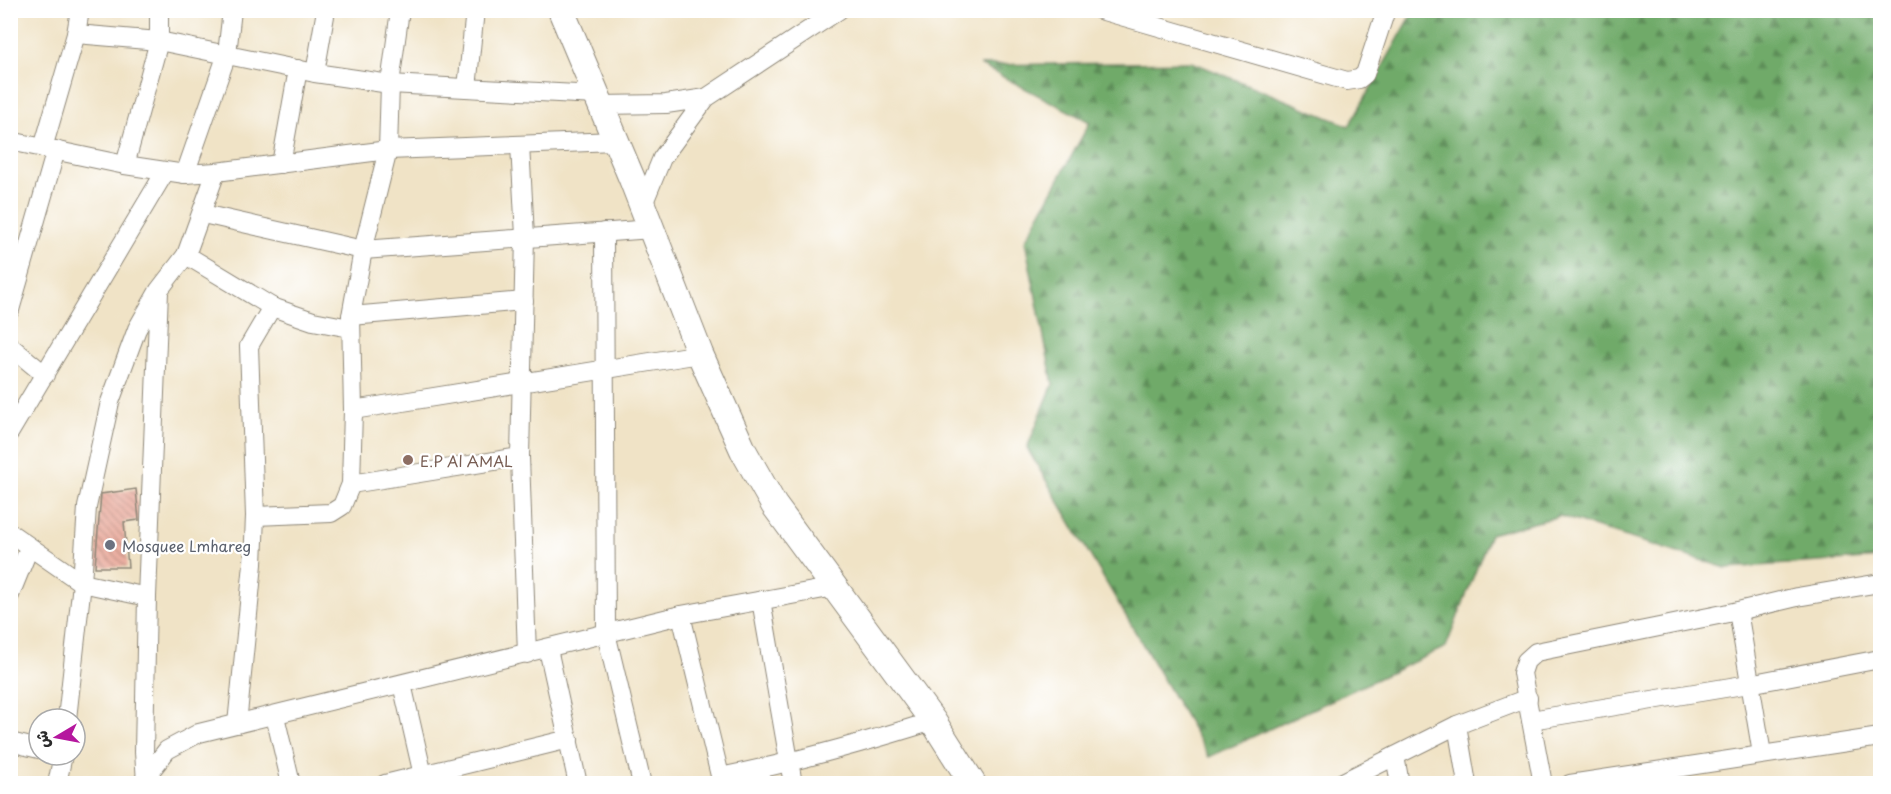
<svg xmlns="http://www.w3.org/2000/svg" width="1891" height="794" font-family="'Playpen Sans','Playpen Sans Arabic',sans-serif">
	<style>
		.forest { fill: url(#forest-firs); stroke: #4e6a4a; stroke-width: 1.5 }
		.building { fill: url(#building-back-hatch) }
		.lines { fill: none; stroke-linecap: round; stroke-linejoin: round }
		.street-casing { stroke: #8e8778; stroke-width: 20 }
		.secondary-casing { stroke: #8e8778; stroke-width: 28 }
		.street { stroke: #fff; stroke-width: 18 }
		.secondary { stroke: #fff; stroke-width: 26 }
		.education-dot { fill: #8d6e63; stroke: #fff; stroke-width: 2 }
		.worship-dot { fill: #6b7280; stroke: #fff; stroke-width: 2 }
		.labels { text-anchor: middle; dominant-baseline: central; stroke-width: 4.5; stroke-linejoin: round; paint-order: stroke }
		.education-label { font-size: 15px; fill: #785e54; stroke: #fff; text-anchor: start }
		.worship-label { font-size: 15px; fill: #5b616d; stroke: #fff; text-anchor: start }
	</style>
	<defs>
		<pattern id="forest-firs" width="22" height="20" patternUnits="userSpaceOnUse" patternTransform="scale(1.5)"><rect width="22" height="20" fill="#70aa69"/><path d="M5 1l3.5 6h-7zM16 11l3.5 6h-7z" fill="#5c8b57"/></pattern>
		<pattern id="building-back-hatch" width="6" height="6" patternUnits="userSpaceOnUse" patternTransform="scale(1.5)"><rect width="6" height="6" fill="#ebafa1"/><path d="M-1 5l2 2M0 0l6 6M5-1l2 2" fill="none" stroke="#bf8f83"/></pattern>
	</defs>
	<rect width="100%" height="100%" fill="#fff"/>
	<filter id="ink" filterUnits="userSpaceOnUse"><feTurbulence type="fractalNoise" baseFrequency=".0167" numOctaves="2"/><feDisplacementMap in="SourceGraphic" scale="12" xChannelSelector="R" yChannelSelector="G"/><feConvolveMatrix kernelMatrix="1 2 1 2 8 2 1 2 1" color-interpolation-filters="sRGB"/></filter>
	<filter id="wash" filterUnits="userSpaceOnUse"><feTurbulence type="fractalNoise" baseFrequency=".008" numOctaves="4" result="noise"/><feDisplacementMap in="SourceGraphic" scale="24" xChannelSelector="R" yChannelSelector="G"/><feGaussianBlur stdDeviation="1.35" result="paint"/><feColorMatrix in="noise" values="0 0 0 0 0 0 0 0 0 0 0 0 0 0 0 0 0 1.4 0 .05"/><feComposite in="paint" operator="in"/></filter>
	<g filter="url(#wash)">
		<rect width="100%" height="100%" fill="#f0e3c6"/>
		<path class="forest" d="M1414,11H1880V558L1726,568L1560,516L1490,534L1446,647L1209,757L1027,448L1053,384L1025,241L1090,122L980,65L1192,62L1349,126Z"/>
		<g id="blocks">
			<path class="building" d="M136,489L139,520L124,522L128,567H95L101,494Z"/>
		</g>
	</g>
	<g filter="url(#ink)">
		<use href="#blocks" fill-opacity="0" stroke="#8e8778" stroke-width="1.5"/>
		<g class="lines">
			<g class="street-casing">
				<g id="street">
					<path d="M1100,10L1347,81L1359,79L1365,74L1386,10"/>
					<path d="M76,34L159,41L315,73L390,84L596,95"/>
					<path d="M315,73L326,10"/>
					<path d="M467,88L475,10"/>
					<path d="M600,105L666,104L706,98"/>
					<path d="M10,141L125,165L185,174L216,172L388,150L615,141"/>
					<path d="M520,145L525,236L520,457L527,654"/>
					<path d="M43,148L76,34L80,10"/>
					<path d="M281,164L298,69"/>
					<path d="M125,165L159,41V10"/>
					<path d="M185,174L227,54L232,10"/>
					<path d="M642,207L662,158L706,98L839,10"/>
					<path d="M203,214L363,250L652,229"/>
					<path d="M604,232L606,633L642,784"/>
					<path d="M186,255L272,307L313,321L350,328"/>
					<path d="M10,310L56,150"/>
					<path d="M351,316L524,301"/>
					<path d="M10,346L45,375"/>
					<path d="M353,410L700,354"/>
					<path d="M10,432L165,172"/>
					<path d="M351,484L520,457"/>
					<path d="M255,516L331,513L342,506L351,484L353,410L351,316L363,250L388,150L390,84L400,10"/>
					<path d="M10,533L82,583L147,597"/>
					<path d="M10,595L29,548"/>
					<path d="M761,600L793,784"/>
					<path d="M1738,611L1762,754"/>
					<path d="M681,615L722,784"/>
					<path d="M548,649L578,784"/>
					<path d="M402,684L425,784"/>
					<path d="M275,716L291,784"/>
					<path d="M67,719L82,583L87,507L110,402L137,329L159,290L186,255L216,172"/>
					<path d="M1531,720L1749,684L1880,659"/>
					<path d="M237,724L253,564L255,516L249,346L272,307"/>
					<path d="M1457,725L1467,784"/>
					<path d="M10,742L39,749"/>
					<path d="M1395,756L1400,784"/>
					<path d="M720,777C793,763 863,743 933,721"/>
					<path d="M145,778L167,750L199,733L681,615L835,587"/>
					<path d="M146,782L144,752L147,597L159,291"/>
					<path d="M57,784L63,755"/>
					<path d="M385,784L569,739"/>
					<path d="M1339,784L1457,725L1528,698"/>
					<path d="M1543,784L1522,673L1526,661L1536,652L1738,611L1797,597L1880,583"/>
					<path d="M1570,784L1880,737"/>
				</g>
			</g>
			<g class="secondary-casing">
				<path id="secondary" d="M561,10L632,179L700,354L743,450L774,505L933,721L973,784"/>
			</g>
			<use href="#street" class="street"/>
			<use href="#secondary" class="secondary"/>
		</g>
	</g>
	<circle class="education-dot" cx="408" cy="460" r="6"/>
	<circle class="worship-dot" cx="110" cy="545" r="6"/>
	<g class="labels">
		<g class="education-label">
			<text x="420" y="460">E.P Al AMAL</text>
		</g>
		<g class="worship-label">
			<text x="122" y="545">Mosquee Lmhareg</text>
		</g>
	</g>
	<rect width="1891" height="794" fill="none" stroke="#fff" stroke-width="36"/>
	<g transform="translate(57 737) rotate(260)"><circle r="28" fill="#ffffff" stroke="#aaaaaa" stroke-width="1.5"/>
	<path d="M0-4.5L10 22L0 15L-10 22Z" fill="#b5179e"/>
	<text y="-9" font-size="16" font-weight="bold" text-anchor="middle" fill="#2b2b2b">ش</text>
	</g>
</svg>
